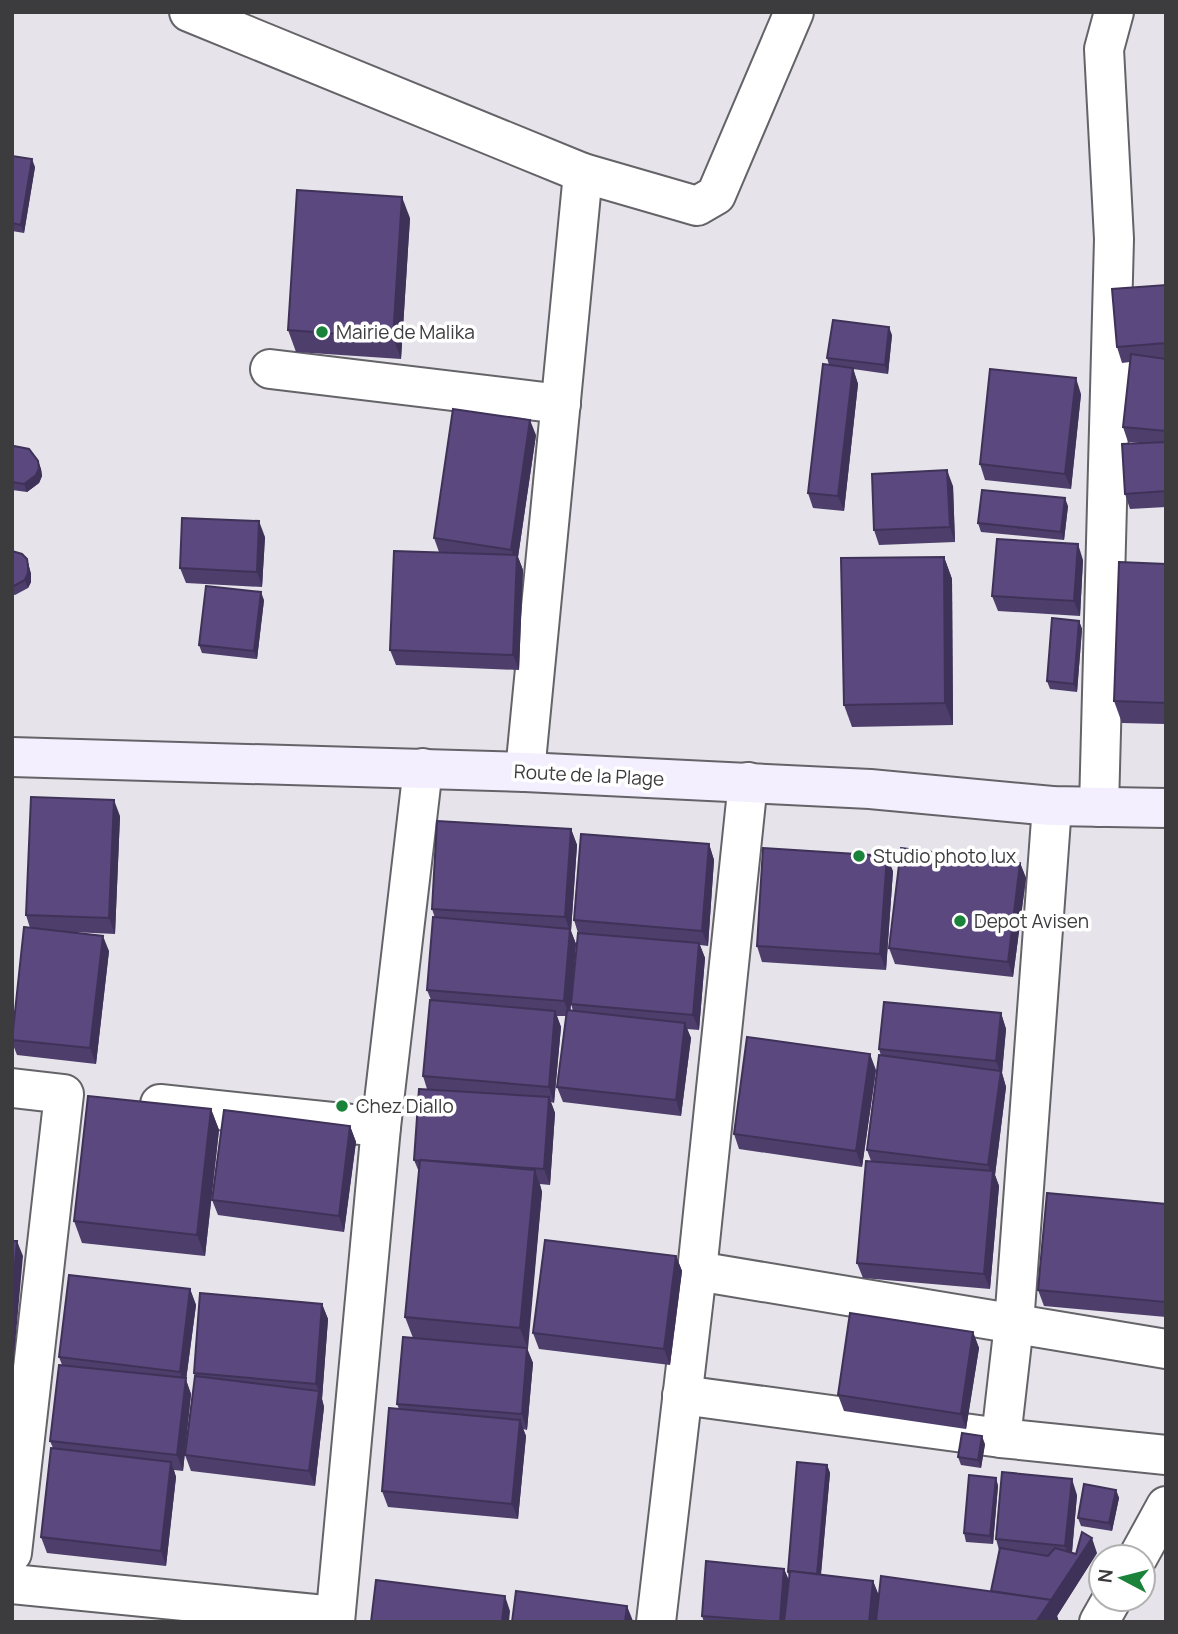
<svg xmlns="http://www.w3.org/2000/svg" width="1178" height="1634" font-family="Manrope,sans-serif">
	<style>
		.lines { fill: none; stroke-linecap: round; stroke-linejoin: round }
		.minor-casing { stroke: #646368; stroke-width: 42 }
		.secondary-casing { stroke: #646368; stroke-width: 42 }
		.minor { stroke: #fff; stroke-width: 38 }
		.secondary { stroke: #f3effe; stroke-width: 38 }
		.wall { fill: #4d3e6c }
		.shaded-wall { fill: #3f3258 }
		.building { fill: #5a487e; stroke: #3f3258; stroke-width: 2 }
		.poi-dot { fill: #1a8339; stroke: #fff; stroke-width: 2.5 }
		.labels { text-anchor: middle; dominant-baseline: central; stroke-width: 7; stroke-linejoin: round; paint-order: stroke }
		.poi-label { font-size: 19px; fill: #3c3b3d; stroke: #fff; text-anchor: start }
		.street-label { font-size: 19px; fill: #3c3b3d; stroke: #fff }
	</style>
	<rect width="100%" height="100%" fill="#e6e4ea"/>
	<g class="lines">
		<g class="minor-casing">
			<g id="minor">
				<path d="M189,12L583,173L697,206L716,195L794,12"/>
				<path d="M270,369L561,404"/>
				<path d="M525,772L583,173"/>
				<path d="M1099,807L1114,239L1104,49L1114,12"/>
				<path d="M12,1088L64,1094L12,1553"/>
				<path d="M160,1104L381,1127"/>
				<path d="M697,1271L1166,1349"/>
				<path d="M682,1395L1001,1438L1166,1455"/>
				<path d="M1001,1438L1014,1324L1052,806"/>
				<path d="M1138,1557L1166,1506"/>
				<path d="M12,1584L335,1616"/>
				<path d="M335,1622L381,1127L423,768"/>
				<path d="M656,1622L697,1271L748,782"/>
				<path d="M1099,1622L1112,1599"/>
			</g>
		</g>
		<g class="secondary-casing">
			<path id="secondary" d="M12,757L525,772L870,789L1052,806L1166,808"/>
		</g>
		<use href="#minor" class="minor"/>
		<use href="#secondary" class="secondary"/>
	</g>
	<g class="wall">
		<path d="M12,156L35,167L24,233L12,231Z"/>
		<path d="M410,218L401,359L296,352L288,330Z"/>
		<path d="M1166,285V507L1130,509L1125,494L1140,443L1128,442L1123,427L1130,362L1122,363L1117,347Z"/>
		<path d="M892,335L888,374L853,369L858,384L844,511L813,508L808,493L829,365L827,358Z"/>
		<path d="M1081,394L1071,489L985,480L980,464Z"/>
		<path d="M536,435L518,557L523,570L519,670L396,665L390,650L439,552L434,538Z"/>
		<path d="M12,448L38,461L41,469L42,476L39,483L27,492L12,490Z"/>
		<path d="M953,486L955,542L879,545L874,530Z"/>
		<path d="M1068,506L1064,540L981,532L978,523Z"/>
		<path d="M265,537L262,587L186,583L180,568Z"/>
		<path d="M12,551L27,559L31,574V582L28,588L15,595L12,594Z"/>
		<path d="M944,557L952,579L953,725L852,727L844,705Z"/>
		<path d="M1083,560L1080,616L998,611L992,596Z"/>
		<path d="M1166,564V724L1122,723L1114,701Z"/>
		<path d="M264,600L257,659L202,653L199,645Z"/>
		<path d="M1079,621L1082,629L1077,692L1050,689L1047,681Z"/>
		<path d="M120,816L115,934L72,932L109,951L96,1064L17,1055L12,1042V1032L30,928L26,915Z"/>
		<path d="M571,829L577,845L571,931L576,944L570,1010L573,1011L571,1004L578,933L574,920L709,844L714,860L708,946L700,945L705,958L699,1030L687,1029L691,1038L681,1116L563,1102L557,1087L566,1016H557L561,1027L554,1103L551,1102L555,1113L550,1185L540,1184L542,1192L527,1349L533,1363L527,1430L523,1429L526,1436L518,1519L388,1507L382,1491L399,1409L397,1404L413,1338L405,1317L419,1172L414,1160L427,1089L423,1076L431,1000L427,990L435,918L432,909Z"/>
		<path d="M1020,863L1026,878L1013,977L895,964L889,948Z"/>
		<path d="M893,871L886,970L762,962L757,946Z"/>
		<path d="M1001,1013L1006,1029L1002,1073L1006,1087L995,1175L999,1186L990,1289L863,1278L857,1263L871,1161L867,1150L881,1056L879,1049Z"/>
		<path d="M876,1070L862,1167L739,1149L734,1134Z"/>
		<path d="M211,1109L219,1130L205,1256L82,1243L74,1221Z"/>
		<path d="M350,1126L356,1142L344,1232L218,1215L212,1200Z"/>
		<path d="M1166,1204V1317L1044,1306L1038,1290Z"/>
		<path d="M676,1256L682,1271L670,1365L539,1349L533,1333Z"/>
		<path d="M190,1289L196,1305L186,1380L191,1394L183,1471L174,1470L176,1477L166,1566L47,1553L41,1537L53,1448L50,1441L62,1365L59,1357Z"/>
		<path d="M322,1304L328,1319L322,1399L324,1407L315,1486L191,1471L185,1455L195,1377L194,1373Z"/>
		<path d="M973,1332L979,1348L966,1429L844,1411L838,1395Z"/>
		<path d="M985,1444L981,1468L961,1465L958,1457Z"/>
		<path d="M827,1465L830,1473L821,1575L873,1581L879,1596L876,1622H704L702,1616L784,1569L789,1580V1577L788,1572Z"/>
		<path d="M996,1478L998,1486L993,1544L966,1542L964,1533Z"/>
		<path d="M1116,1490L1119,1498L1112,1531L1081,1526L1078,1518Z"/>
		<path d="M1077,1495L1072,1553L1076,1554L1097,1553L1057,1616L1059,1622H876L991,1591L999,1550L996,1539Z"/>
	</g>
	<g class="shaded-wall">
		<path d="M32,159L35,167L24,233L21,225Z"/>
		<path d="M402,197L410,218L401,359L393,338Z"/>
		<path d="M889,327L892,335L888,374L885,365Z"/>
		<path d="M853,368L858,384L844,511L838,496Z"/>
		<path d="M1076,378L1081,394L1071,489L1065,474Z"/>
		<path d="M530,420L536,435L518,557L523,570L519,670L513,655L517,565L511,550Z"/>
		<path d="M38,461L41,469L42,476L39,483L27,492L24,484Z"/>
		<path d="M947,470L953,486L955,542L950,527Z"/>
		<path d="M1065,498L1068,506L1064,540L1061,532Z"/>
		<path d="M259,521L265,537L262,587L257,572Z"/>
		<path d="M1078,544L1083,560L1080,616L1074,601Z"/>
		<path d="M944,557L952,579L953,725L945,703Z"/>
		<path d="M27,559L31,574V582L28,588L25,580Z"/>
		<path d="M261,592L264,600L257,659L254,651Z"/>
		<path d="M1079,621L1082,629L1077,692L1074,684Z"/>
		<path d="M114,800L120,816L115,934L109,918Z"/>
		<path d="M571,829L577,845L571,931L576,944L570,1017L564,1001L570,931L565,917Z"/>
		<path d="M709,844L714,860L708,946L702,931Z"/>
		<path d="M887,856L893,871L886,970L880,954Z"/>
		<path d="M1020,863L1026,878L1013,977L1008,962Z"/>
		<path d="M103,936L109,951L96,1064L90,1048Z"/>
		<path d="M699,943L705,958L699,1030L693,1015Z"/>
		<path d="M555,1011L561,1027L554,1103L549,1087Z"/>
		<path d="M1001,1013L1006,1029L1002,1073L1006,1087L995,1175L999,1186L990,1289L984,1274L993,1177L988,1165L1001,1074L996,1061Z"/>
		<path d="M685,1023L691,1038L681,1116L676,1100Z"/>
		<path d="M870,1054L876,1070L862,1167L856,1151Z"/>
		<path d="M549,1097L555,1113L550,1185L544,1169Z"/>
		<path d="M211,1109L219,1130L205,1256L197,1235Z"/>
		<path d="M350,1126L356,1142L344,1232L339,1216Z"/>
		<path d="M535,1170L542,1192L528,1349L520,1328Z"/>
		<path d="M17,1241L23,1256L12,1379V1299Z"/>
		<path d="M676,1256L682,1271L670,1365L664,1349Z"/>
		<path d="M190,1289L196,1305L186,1380L191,1394L183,1471L177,1455L185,1386L180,1372Z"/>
		<path d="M322,1304L328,1319L322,1399L324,1407L315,1486L309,1471L319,1391L316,1384Z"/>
		<path d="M973,1332L979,1348L966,1429L961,1414Z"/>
		<path d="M527,1348L533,1363L527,1430L522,1414Z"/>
		<path d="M520,1420L526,1436L518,1519L512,1504Z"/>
		<path d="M982,1436L985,1444L981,1468L978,1460Z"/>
		<path d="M171,1462L176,1477L166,1566L161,1551Z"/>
		<path d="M827,1465L830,1473L820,1583L817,1575Z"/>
		<path d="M996,1478L998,1486L993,1544L990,1536Z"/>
		<path d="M1072,1479L1077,1495L1071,1562L1065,1546Z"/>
		<path d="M1116,1490L1119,1498L1112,1531L1109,1523Z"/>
		<path d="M1092,1538L1097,1553L1057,1616L1059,1622H1036Z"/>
		<path d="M784,1569L790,1584L787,1622H780Z"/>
		<path d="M873,1581L879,1596L876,1622H869Z"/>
		<path d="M505,1596L510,1611L509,1622H502Z"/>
		<path d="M627,1606L633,1621V1622H625Z"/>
	</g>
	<g class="building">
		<path d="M12,156L32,159L21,225L12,223Z"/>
		<path d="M297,190L402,197L393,338L288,330Z"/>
		<path d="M1166,285V343L1117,347L1112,289Z"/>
		<path d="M833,320L889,327L885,365L827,358Z"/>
		<path d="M1131,354L1166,359V431L1123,427Z"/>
		<path d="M823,364L853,368L838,496L808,493Z"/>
		<path d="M990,369L1076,378L1065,474L980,464Z"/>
		<path d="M453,409L530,420L511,550L434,538Z"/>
		<path d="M1166,442V491L1125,494L1122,444Z"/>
		<path d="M14,446L29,449L38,461L39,468L36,475L24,484L12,482V448Z"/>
		<path d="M947,470L950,527L874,530L872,474Z"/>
		<path d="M982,490L1065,498L1061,532L978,523Z"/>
		<path d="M182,518L259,521L257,572L180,568Z"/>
		<path d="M997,539L1078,544L1074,601L992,596Z"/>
		<path d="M12,551L22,554L27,559L28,566V573L25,580L12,587Z"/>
		<path d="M394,551L517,555L513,655L390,650Z"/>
		<path d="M944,557L945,703L844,705L841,558Z"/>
		<path d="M1119,562L1166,564V703L1114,701Z"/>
		<path d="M206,586L261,592L254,651L199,645Z"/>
		<path d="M1052,618L1079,621L1074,684L1047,681Z"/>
		<path d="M31,797L114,800L109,918L26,915Z"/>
		<path d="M437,821L571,829L565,917L432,909Z"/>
		<path d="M581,834L709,844L702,931L574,920Z"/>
		<path d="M763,848L887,856L880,954L757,946Z"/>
		<path d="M901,848L1020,863L1008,962L889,948Z"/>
		<path d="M433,917L570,929L564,1001L427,990Z"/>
		<path d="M24,927L103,936L90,1048L12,1040Z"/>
		<path d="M578,933L699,943L693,1015L571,1004Z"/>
		<path d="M430,1000L555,1011L549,1087L423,1076Z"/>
		<path d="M884,1002L1001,1013L996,1061L879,1049Z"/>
		<path d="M567,1010L685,1023L676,1100L557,1087Z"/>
		<path d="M747,1037L870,1054L856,1151L734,1134Z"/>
		<path d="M879,1055L1001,1071L988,1165L867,1150Z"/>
		<path d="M419,1089L549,1097L544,1169L420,1160V1161L414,1160Z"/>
		<path d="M88,1096L211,1109L197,1235L74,1221Z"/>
		<path d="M224,1110L350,1126L339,1216L212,1200Z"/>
		<path d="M420,1160L535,1170L520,1328L405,1317Z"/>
		<path d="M866,1161L993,1171L984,1274L857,1263Z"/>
		<path d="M1047,1193L1166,1204L1165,1302L1038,1290Z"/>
		<path d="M545,1240L676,1256L664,1349L533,1333Z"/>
		<path d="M12,1241H17L12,1299Z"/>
		<path d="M69,1275L190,1289L180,1372L59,1357Z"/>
		<path d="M200,1293L322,1304L316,1384L194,1373Z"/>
		<path d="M850,1313L973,1332L961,1414L838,1395Z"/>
		<path d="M403,1337L527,1348L522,1414L397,1404Z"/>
		<path d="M59,1365L186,1378L177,1455L50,1441Z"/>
		<path d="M195,1376L319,1391L309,1471L185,1455Z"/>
		<path d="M389,1408L520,1420L512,1504L382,1491Z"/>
		<path d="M962,1433L982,1436L978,1460L958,1457Z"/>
		<path d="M51,1448L171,1462L161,1551L41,1537Z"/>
		<path d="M797,1462L827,1465L817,1574L790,1571V1573L788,1572Z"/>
		<path d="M1002,1472L1072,1479L1065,1546L996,1539Z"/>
		<path d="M969,1475L996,1478L990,1536L964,1533Z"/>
		<path d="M1084,1484L1116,1490L1109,1523L1078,1518Z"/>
		<path d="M1082,1532L1092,1538L1051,1600L991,1591L1000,1548L1048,1556L1055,1548L1076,1554Z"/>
		<path d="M706,1561L784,1569L780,1622L702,1616Z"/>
		<path d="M790,1571L873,1581L869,1622H784Z"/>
		<path d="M881,1576L1051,1600L1036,1622H876Z"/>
		<path d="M376,1580L505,1596L502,1622H371Z"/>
		<path d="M516,1591L627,1606L625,1622H512Z"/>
	</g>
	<g class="poi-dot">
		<circle cx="322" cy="332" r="7"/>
		<circle cx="859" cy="856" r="7"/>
		<circle cx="960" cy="921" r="7"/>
		<circle cx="342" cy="1106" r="7"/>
	</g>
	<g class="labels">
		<g class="poi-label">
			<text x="336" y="332">Mairie de Malika</text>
			<text x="873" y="856">Studio photo lux</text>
			<text x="974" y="921">Depot Avisen</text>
			<text x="356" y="1106">Chez Diallo</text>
		</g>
		<g class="street-label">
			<text transform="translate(589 775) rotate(3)">Route de la Plage</text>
		</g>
	</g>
	<rect width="1178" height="1634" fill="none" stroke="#3c3b3d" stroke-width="28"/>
	<g transform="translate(1122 1578) rotate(277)"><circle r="33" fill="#ffffff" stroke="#b1b1b1" stroke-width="2"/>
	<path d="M0-5L12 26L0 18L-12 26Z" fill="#1a8339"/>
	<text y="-10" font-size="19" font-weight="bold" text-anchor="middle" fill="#3c3b3d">N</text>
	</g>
</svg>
